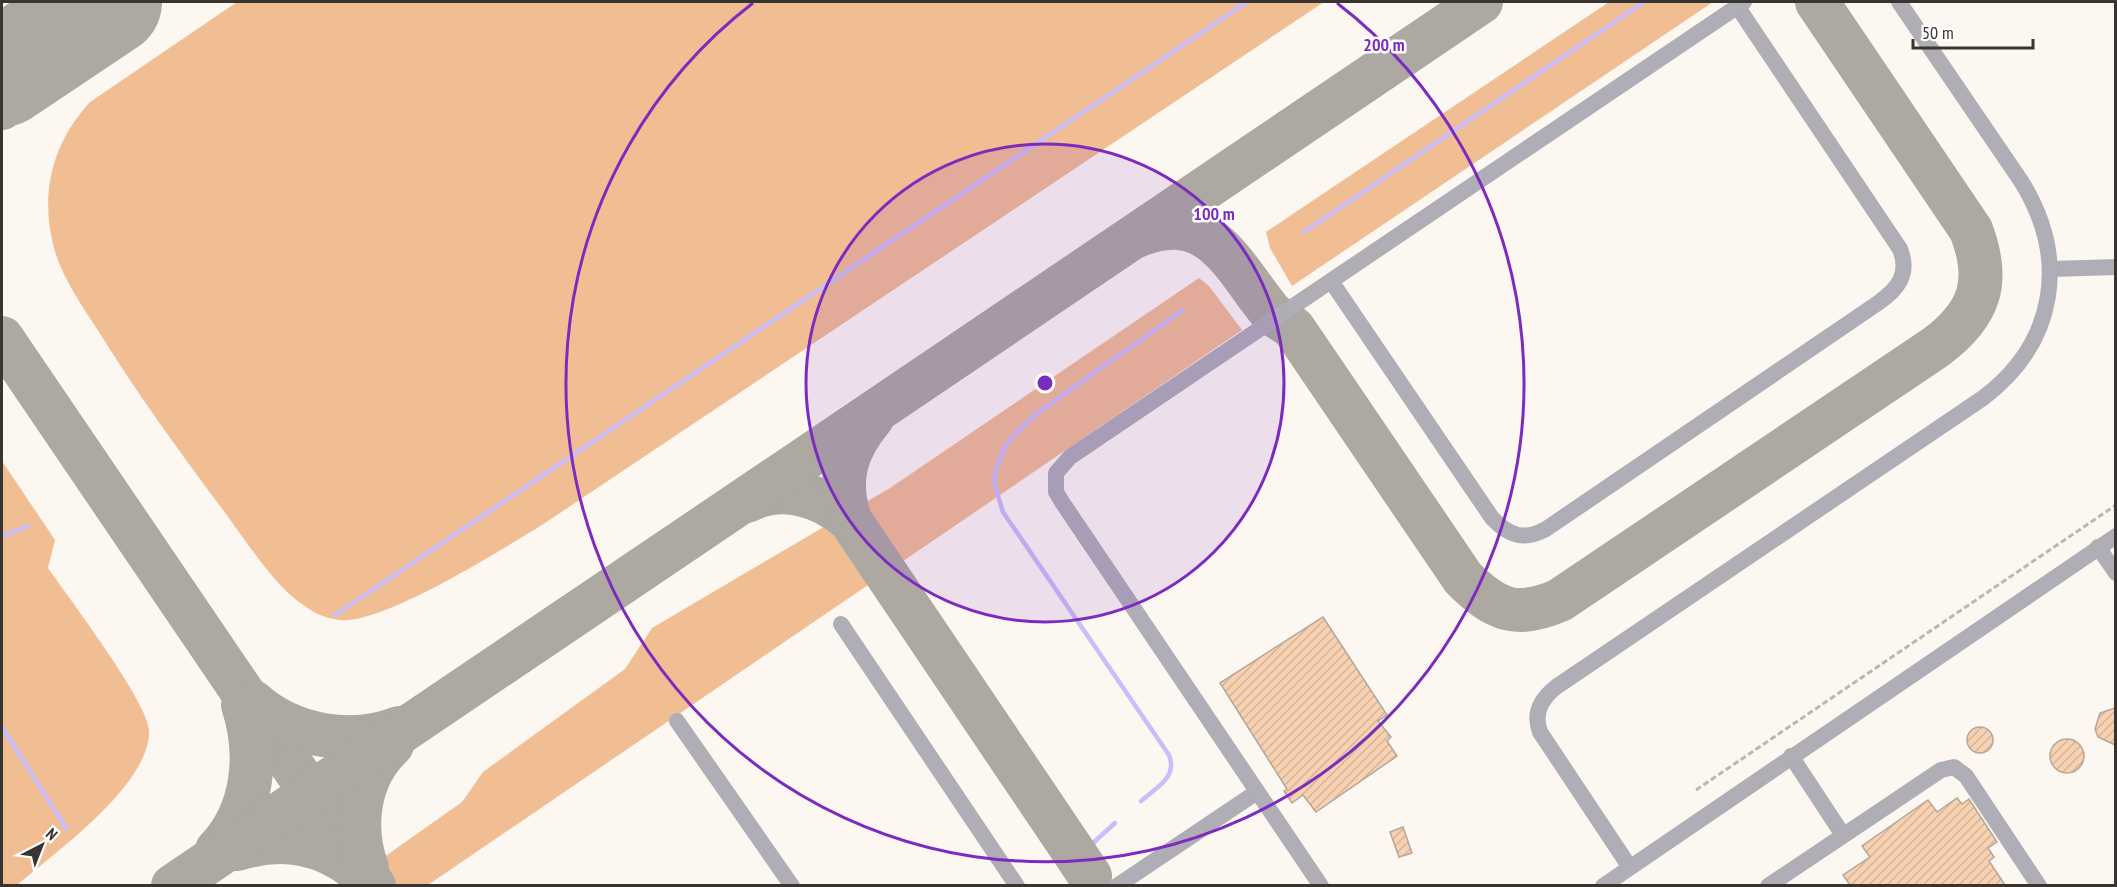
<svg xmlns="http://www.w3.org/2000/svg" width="2117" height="887" font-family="'PT Sans Narrow',sans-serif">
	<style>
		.grass { fill: #f1be94 }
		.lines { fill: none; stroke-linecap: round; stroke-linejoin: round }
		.stream { stroke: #cbbdf8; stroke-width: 4.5 }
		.taxiway { stroke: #aea8a3; stroke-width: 44 }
		.runway { stroke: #aea8a3; stroke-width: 108 }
		.building { fill: url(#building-hatch); stroke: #b4a69b; stroke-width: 1.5 }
		.path { stroke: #bdb7b2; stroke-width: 3; stroke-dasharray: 6 3; stroke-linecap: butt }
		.minor { stroke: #afadb5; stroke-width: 16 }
		.ring { fill: none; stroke: #7b2cbf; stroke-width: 3 }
		.centre { fill: #7b2cbf; stroke: #fff; stroke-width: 3 }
		.ring-label { font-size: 18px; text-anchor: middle; font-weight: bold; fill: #7b2cbf; stroke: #fff; stroke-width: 5; stroke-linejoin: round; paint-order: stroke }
	</style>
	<defs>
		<pattern id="building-hatch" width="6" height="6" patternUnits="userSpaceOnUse" patternTransform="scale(1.5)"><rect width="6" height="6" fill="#f8d1b1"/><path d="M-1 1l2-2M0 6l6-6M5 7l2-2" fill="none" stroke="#d5b499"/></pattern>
	</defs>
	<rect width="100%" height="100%" fill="#fdf7f2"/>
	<g class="grass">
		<path d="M237,2H1324L542,525C502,549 381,626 338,620C320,617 309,610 294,598C270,578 243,537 223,510C179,451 138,395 99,332C81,304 59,274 52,240C41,188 54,141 90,102Z"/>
		<path d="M1609,2H1713L1292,286L1270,248L1266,232Z"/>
		<path d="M1199,278L1209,286L1242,330L428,885L343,886L462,802L483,772L625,669L652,628L890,488Z"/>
		<path d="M2,461L55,540L48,568C68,597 148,702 149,730C151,785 55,852 16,886L2,885Z"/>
	</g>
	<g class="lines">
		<g class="stream">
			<path d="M1304,232L1644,2"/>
			<path d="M2,536L28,526"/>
			<path d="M335,615L1247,2"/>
			<path d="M2,727L66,828"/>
			<path d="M1141,801C1157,787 1178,777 1169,755L1003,512L995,486V471L1006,445L1017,432L1036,414L1183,310"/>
			<path d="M1093,843L1115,823"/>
		</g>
		<g class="taxiway">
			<path d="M2,108C20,70 51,44 84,18"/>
			<path d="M1134,237C1209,205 1231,263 1269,310C1275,318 1287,322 1294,329L1463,578C1496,611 1517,619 1560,600L1936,347C1980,314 1991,282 1971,230L1817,2"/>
			<path d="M2,338L374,886"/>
			<path d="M747,501C782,483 822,495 850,520L1090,876"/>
			<path d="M850,520C837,480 845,450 872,418"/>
			<path d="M253,702C291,736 351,747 399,728"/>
			<path d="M237,849C283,835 324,842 361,873"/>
			<path d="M217,850C254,811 259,754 243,705"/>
			<path d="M367,868C352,827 358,776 392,745"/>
			<path d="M173,886L1481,2"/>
		</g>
		<path class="runway" d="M2,73L108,2"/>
	</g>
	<g class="building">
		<path d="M1323,617L1387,715L1378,721L1391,737L1387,741L1397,756L1316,812L1303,795L1292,803L1284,791L1287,789L1220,683Z"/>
		<path d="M2115,708V745L2098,737L2095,729L2100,713Z"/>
		<circle cx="1980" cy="740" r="13"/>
		<circle cx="2067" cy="756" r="17"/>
		<path d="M1957,798L1962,804L1969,799L1997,842L1988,848L1994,857L1989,861L2005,885H1850L1843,875L1870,857L1862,846L1928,800L1937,812Z"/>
		<path d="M1403,827L1412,853L1399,857L1390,832Z"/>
	</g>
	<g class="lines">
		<path class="path" d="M1696,790L2116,505"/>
		<g class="minor">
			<path d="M2052,269L2116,267"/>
			<path d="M1331,281L1492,518C1509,536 1524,541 1546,529L1878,303C1898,289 1910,274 1900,249L1737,6"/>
			<path d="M2098,547L2116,573"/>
			<path d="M841,624L1017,886"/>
			<path d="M677,721L792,886"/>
			<path d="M1791,756L1843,835"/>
			<path d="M1629,866L1540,732C1533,714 1541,699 1556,687L1983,398C2057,342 2069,258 2021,181L1899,2"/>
			<path d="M1117,886L1257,792"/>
			<path d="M1321,886L1062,502L1056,492V473L1070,457L1744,2"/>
			<path d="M1603,886L2116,536"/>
			<path d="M1768,886L1941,770L1954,767L1966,776L2039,886"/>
		</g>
	</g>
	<circle cx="1045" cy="383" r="239" fill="#7b2cbf" fill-opacity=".12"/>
	<g class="ring">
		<circle cx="1045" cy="383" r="239"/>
		<path d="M1337 3A479 479 0 1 1 753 3"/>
	</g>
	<circle cx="1045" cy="383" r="9" class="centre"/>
	<g class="ring-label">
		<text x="1384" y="51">200 m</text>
		<text x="1214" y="220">100 m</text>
	</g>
	<rect width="2117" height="887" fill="none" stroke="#39342f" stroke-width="6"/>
	<g transform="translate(42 845) rotate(42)" stroke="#ffffff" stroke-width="4.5" paint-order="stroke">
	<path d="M0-4.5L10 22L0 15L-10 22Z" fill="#39342f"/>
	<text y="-9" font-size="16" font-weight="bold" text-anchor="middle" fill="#39342f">N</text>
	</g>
	<path d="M1913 39v9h120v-9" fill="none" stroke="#39342f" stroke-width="3"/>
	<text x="1922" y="39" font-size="18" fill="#39342f" stroke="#ffffff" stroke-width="4.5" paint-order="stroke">50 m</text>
</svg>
